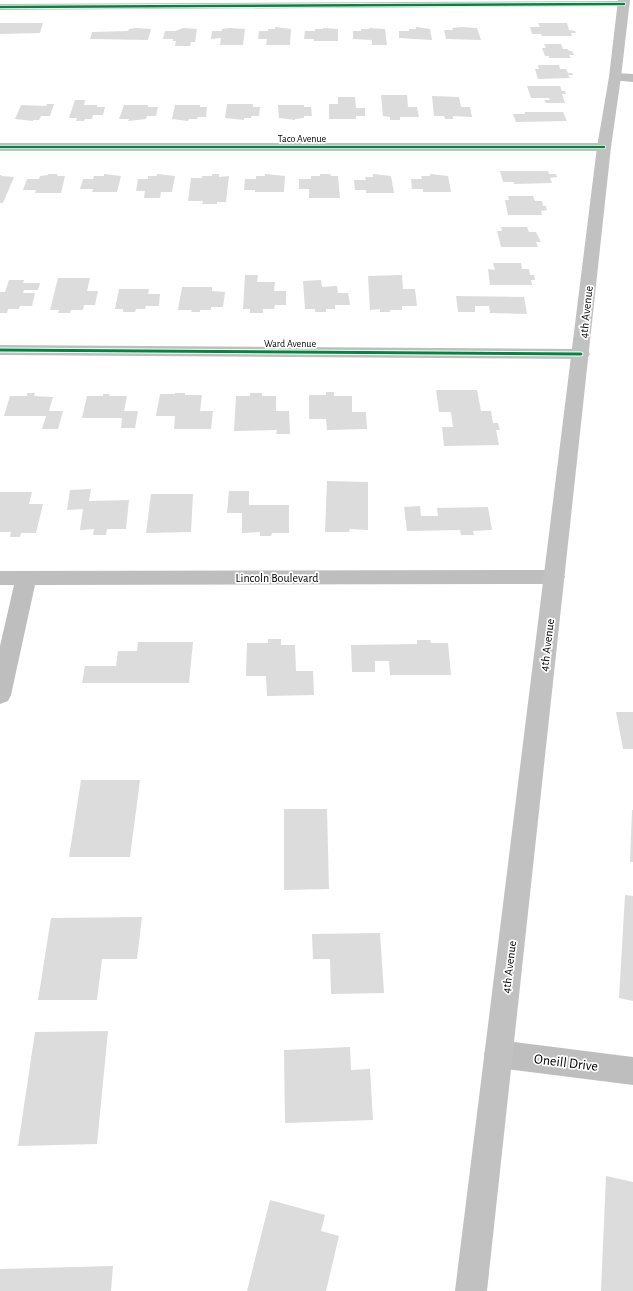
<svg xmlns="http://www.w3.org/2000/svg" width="633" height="1291" font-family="'Alegreya Sans',sans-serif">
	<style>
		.building { fill: #dcdcdc }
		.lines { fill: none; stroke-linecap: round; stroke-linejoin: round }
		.street { fill: #bebebe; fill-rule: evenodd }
		.secondary { fill: #c1c1c1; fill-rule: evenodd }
		.cycleway-far1-casing { stroke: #fff; stroke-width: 4 }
		.cycleway-casing { stroke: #fff; stroke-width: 5 }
		.cycleway-far1 { stroke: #00873e; stroke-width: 2.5 }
		.cycleway { stroke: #00873e; stroke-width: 3 }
		.labels { text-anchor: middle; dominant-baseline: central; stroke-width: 3.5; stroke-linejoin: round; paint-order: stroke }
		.far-street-label { font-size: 10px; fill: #000; stroke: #fff }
		.street-label { font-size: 12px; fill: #000; stroke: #fff }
		.near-street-label { font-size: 14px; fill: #000; stroke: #fff }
	</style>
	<rect width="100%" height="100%" fill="#fff"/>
	<g class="building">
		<path d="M0,23H43L40,33L0,34Z"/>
		<path d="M538,23H567L569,30L575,31L576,33H571L572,36H542L541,34H532L530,27H540Z"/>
		<path d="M275,27L291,29L290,45H266L267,39H258L259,31H268V29H275Z"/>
		<path d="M416,27L430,29L432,40L399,38V31H409V29H416Z"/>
		<path d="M462,27L477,28L481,40L446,39L444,30H453L452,28Z"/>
		<path d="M136,28L151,29L148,40L90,39L92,32L128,31L129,29Z"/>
		<path d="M183,28L197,29L195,42H191L190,46H175L176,41H173V39H163L165,31H175Z"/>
		<path d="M230,28L245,29L243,45H220L221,38L211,39L212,31H222V29Z"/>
		<path d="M323,28L338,29V41H314V39H304L305,31H315V29H323Z"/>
		<path d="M369,28L385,29L387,45H372V40L353,39V31H361V29H369Z"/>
		<path d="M544,44H561L563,49H568L569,51H572L574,55H569L571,58H549V56H545L542,48H546Z"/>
		<path d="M538,65H559L560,69H566L568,73H572L573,75H568L570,78L538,79L535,69H539Z"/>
		<path d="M527,86H560L562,91H565L566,94H562L565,103H546L544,100H550L549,98H531Z"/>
		<path d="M381,95H407L408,107H417L419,117H400V120H390V117L383,116Z"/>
		<path d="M432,96L459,97L461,107H470L472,117L453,116V119H445L444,116H434Z"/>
		<path d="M338,97H355L356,108H365V116H356V119H329V104H338Z"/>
		<path d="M75,100H85L84,105H97V107H105L103,115H93L92,119H85L84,121H76L77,118H69Z"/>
		<path d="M47,104H54L50,116H41L39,120H33V121L15,119L21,105L46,106Z"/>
		<path d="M227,104H253V107H260L259,116H251V118H244V120L225,118Z"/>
		<path d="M124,105H148V107H158L156,116H147L146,119L128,121L129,119H119Z"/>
		<path d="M175,105H200V107H207L206,117H198L197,119H189L188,121L172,119Z"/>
		<path d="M278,105H304V107H311L312,116H304V118L295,119V120L279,118Z"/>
		<path d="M525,112H563L567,121L516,122L513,114H525Z"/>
		<path d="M500,171H548L549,174H556L557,177L550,178L552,183L514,184V182H503Z"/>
		<path d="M48,174H58L57,176H65L61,193H35L36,190H23L27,179H39L40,176L48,175Z"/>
		<path d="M104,174L121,176L117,192H92L93,189H80L83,179H93L94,176H104Z"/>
		<path d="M157,174L175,176L172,192H161L160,198H144L145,191H136L138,179H148V176H157Z"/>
		<path d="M212,174H219V177L229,176L226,202H217V204H202L203,201H188L191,178H202V176H212Z"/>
		<path d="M265,174L285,176L284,192H255V190H244L245,179H256V176H265Z"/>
		<path d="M320,174H330L331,176H338L340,198H309V189H299V179H311V176H320Z"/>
		<path d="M373,174L391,176L394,193H366V190H355L354,180H366L365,177H373Z"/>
		<path d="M430,174L448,176L451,192H423V189H412L411,179H422L421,176H430Z"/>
		<path d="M0,175H2L1,176L14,177L3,203H0Z"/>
		<path d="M508,196H533L535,201H542L543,206H546L547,210L541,211L542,215H508L505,200H509Z"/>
		<path d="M501,227H527L529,232H536L541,242H536L538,247H501L497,231H502Z"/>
		<path d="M493,263H521L522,269H529L530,275H534L535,280H531L532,285H490L488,269L495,270Z"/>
		<path d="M245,275H258L257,282H275L274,291H286V305H275L274,309H263V313H250V309H243Z"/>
		<path d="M402,275L403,289H415L417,306H402V310H390V312H380V309L370,310L368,276Z"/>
		<path d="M58,278H90L87,291H98L95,305H84L83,310H71L70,313H58L59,310H50Z"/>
		<path d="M9,280H24L23,283H40L38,290H24L23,293H35L32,306H20L19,309H8L7,313H0V292H5Z"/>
		<path d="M321,280L322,287L337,286L338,293H348L350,305H335V309H326V312H315V309H305L303,281Z"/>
		<path d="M182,287H212V291L225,292L223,307H211V310H200V312H191L192,310H178Z"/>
		<path d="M119,289H149L148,294H160L159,306H146L145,309H136L135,312H123V309H115Z"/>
		<path d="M456,296L524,297L527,314L490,313L489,306H475V312H458Z"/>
		<path d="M436,390H477L481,411H491L493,423H498L500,430H496L499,445L444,446L442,427H453L451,412H439Z"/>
		<path d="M326,392H334V396H352V412H366L367,429L327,430L326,419H309V395H326Z"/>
		<path d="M27,393H35L34,396L53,397L49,411H63L58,429H42L46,416H4L10,396H27Z"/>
		<path d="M175,393H185V395H202L200,411H213L211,429H174L175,416H156L160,394H175Z"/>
		<path d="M250,393H262V396H276V411H289L290,434H276L277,430L234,431L236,396H250Z"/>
		<path d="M103,394H110L109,396H127L124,411H138L135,428H121L122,418H82L87,396H103Z"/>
		<path d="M327,481L368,482V530L350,529L349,532H325Z"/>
		<path d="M91,489L89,501L129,500L126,529H107L106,535H93L94,529L80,530L83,509L67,510L70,490Z"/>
		<path d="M229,491H249V505H289V533H272L271,536H260V532L242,533V513H227Z"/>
		<path d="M0,492H32L29,504H43L36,533H21L20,537H10L11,532H0Z"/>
		<path d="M151,494H193L191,532L146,533Z"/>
		<path d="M420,506L421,516H438L437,508L488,507L492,530L473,531L474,535H461L460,530L407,531L404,507Z"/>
		<path d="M268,639H281V645H295L296,671H313L314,695L267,696L266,676H246L247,643H268Z"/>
		<path d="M417,640H430L431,643H448L451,675H390L389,661H375V672H352L351,645L417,644Z"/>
		<path d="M138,642H193L189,683H82L85,666H116L118,651H137Z"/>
		<path d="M616,712H633V749H623Z"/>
		<path d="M81,780H140L130,857H69Z"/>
		<path d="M284,809H327L329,889L284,890Z"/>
		<path d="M632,810H633V862H630Z"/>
		<path d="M625,895L633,896V1001L619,998Z"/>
		<path d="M142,917L137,959H102L97,1000H38L51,918Z"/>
		<path d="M380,933L384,993L331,994L330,959H313L312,934Z"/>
		<path d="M108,1031L97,1144L18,1146L35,1032Z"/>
		<path d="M350,1047L351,1070L370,1069L373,1120L285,1123L284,1050Z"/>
		<path d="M606,1176L633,1182V1291H601Z"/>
		<path d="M270,1200L325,1215L321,1231L339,1236L326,1291H247Z"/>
		<path d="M113,1266L111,1291H0V1269Z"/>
	</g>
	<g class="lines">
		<g class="street">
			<path d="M624,1L628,2L630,4L628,6L0,10V4Z"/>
			<path d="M615,73L633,74V82L611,80L609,77L611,74Z"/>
			<path d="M0,143H604L609,144L611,147L609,150L604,151H0Z"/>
			<path d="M0,345L581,349L587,350L590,354L587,358L581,359L0,355Z"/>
			<path d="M555,570L562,572L565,577L562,582L555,584L35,585L11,695L8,701L0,704V646L14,585H0V571Z"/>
			<path d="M498,1040L633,1057V1085L498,1068L488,1064L484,1054L488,1044Z"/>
		</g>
		<path class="secondary" d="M618,0H630L621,77L611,147L487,1291H455L597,147L609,77Z"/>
		<g class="cycleway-far1-casing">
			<g id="cycleway-far1">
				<path d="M0,7L624,4"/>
				<path d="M0,147H604"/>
			</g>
		</g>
		<g class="cycleway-casing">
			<path id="cycleway" d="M0,350L581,354"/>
		</g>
		<use href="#cycleway-far1" class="cycleway-far1"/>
		<use href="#cycleway" class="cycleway"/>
	</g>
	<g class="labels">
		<g class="far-street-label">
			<text x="302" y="139">Taco Avenue</text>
			<text x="290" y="344">Ward Avenue</text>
		</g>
		<g class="street-label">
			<text transform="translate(586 312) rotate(-84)">4th Avenue</text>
			<text x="277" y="578">Lincoln Boulevard</text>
			<text transform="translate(547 645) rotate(-83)">4th Avenue</text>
			<text transform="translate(509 967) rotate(-83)">4th Avenue</text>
		</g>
		<g class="near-street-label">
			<text transform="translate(566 1063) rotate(7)">Oneill Drive</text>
		</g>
	</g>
</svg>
